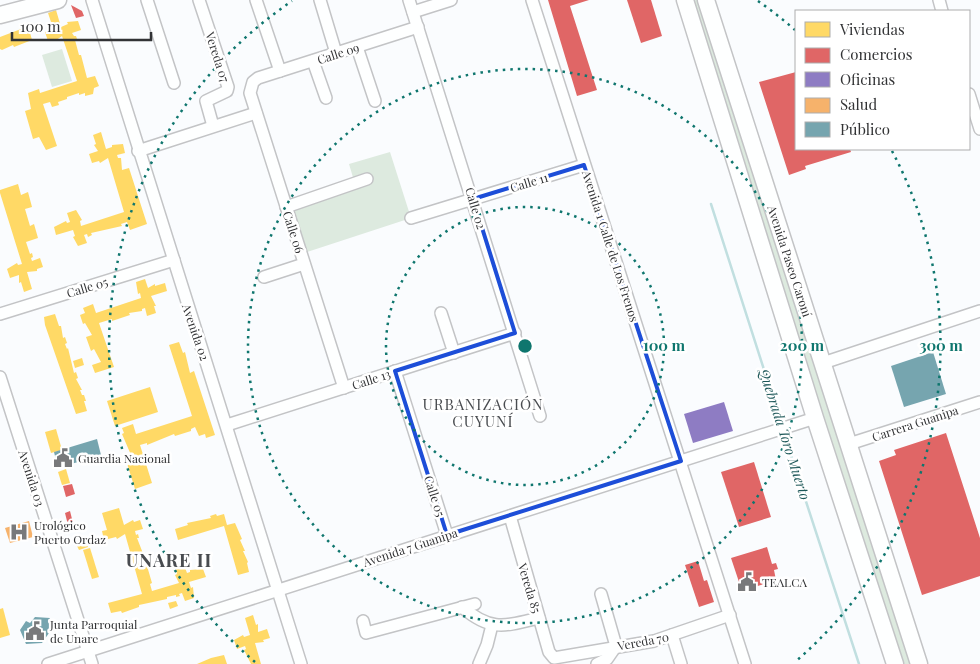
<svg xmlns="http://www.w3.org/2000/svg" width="980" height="664" font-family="'Playfair Display',serif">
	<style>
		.green { fill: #ddeadf }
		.homes { fill: #ffd966 }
		.shops { fill: #e06666 }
		.offices { fill: #8e7cc3 }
		.health { fill: #f6b26b }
		.public { fill: #76a5af }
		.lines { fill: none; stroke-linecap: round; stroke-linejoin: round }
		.stream { stroke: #c1dfe0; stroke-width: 2.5 }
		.street-casing { stroke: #c3c4c6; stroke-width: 14 }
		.secondary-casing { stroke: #c3c4c6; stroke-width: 19 }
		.street { stroke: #feffff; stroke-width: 11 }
		.secondary { stroke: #feffff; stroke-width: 16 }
		.marked { fill: none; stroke: #1d4ed8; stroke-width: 4; stroke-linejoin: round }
		.ring { fill: none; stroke: #0f766e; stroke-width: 2.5; stroke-dasharray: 2.5 5 }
		.labels { text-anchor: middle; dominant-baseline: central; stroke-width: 5; stroke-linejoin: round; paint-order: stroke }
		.street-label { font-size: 12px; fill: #323335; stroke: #fff }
		.poi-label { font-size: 12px; fill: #323335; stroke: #fff; text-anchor: start }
		.water-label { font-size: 14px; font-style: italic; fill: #1d5758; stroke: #fff }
		.quarter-label { font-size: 15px; letter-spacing: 1px; fill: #494c50; stroke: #fff }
		.district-label { font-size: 18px; font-weight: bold; letter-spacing: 1px; fill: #494c50; stroke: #fff }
		.centre { fill: #0f766e; stroke: #fff; stroke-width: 2.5 }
		.ring-label { font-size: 15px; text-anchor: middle; font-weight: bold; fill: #0f766e; stroke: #fff; stroke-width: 5; stroke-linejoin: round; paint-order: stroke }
	</style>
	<rect width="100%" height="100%" fill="#fafcfe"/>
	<g class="green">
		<path d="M685,0H706L919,664H895Z"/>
		<path d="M62,49L72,81L52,87L42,55Z"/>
		<path d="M390,152L411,218L301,254L286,207L355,184L349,164Z"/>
	</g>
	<g class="homes">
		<path d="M56,10L61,27L68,24L67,22L78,21L81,30L72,33L74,36H76L77,39L75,40L79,55H81L87,78L95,76L99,86L94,88L93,94L85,96V93L79,95V93L67,97V99L58,102L59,105L52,107L50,102L43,104L57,146L46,150L39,137L33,139L25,111L31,109L28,93L39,89L40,93L77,81L62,36L55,41L54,39L48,41L45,32L53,29L49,23L51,22L48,13Z"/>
		<path d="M21,29H29L32,40L14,47L13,45L2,50L0,49V37Z"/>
		<path d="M101,132L106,149L112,147V145L123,144L125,153L117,155L118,158H121L122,170L129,168L147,224L130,230L127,222L121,224L122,226L91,233L92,235L88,237L87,234L84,235L87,243L78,246L73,237L75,236L73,230L56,235L54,227L66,221L67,223L70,222L67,213L76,210L82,220L80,221L81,226L124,212L108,158L100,163L99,161L92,163L89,154L98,151L94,145L96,144L93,135Z"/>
		<path d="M18,184L21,195L28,192L32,207L25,209L30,226L34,224L38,238L26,242L30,254L32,253L33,257L31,258L32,261L40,258L43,267L37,269V271L27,272L32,289L24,292L21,282L19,283V275L10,278L7,269L17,263L18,265L22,264L0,193V190Z"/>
		<path d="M145,279L148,288L155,284V286L165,283L167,291L151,296L156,306H154L156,313L147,316L145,308L142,309V311L129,313L130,315L112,321V319L99,323L114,367L95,373L92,365L101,362L94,349L91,351L86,337L92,335L85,323L83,324L80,315L85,313L83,308L93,304L96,313L141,298L140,293L138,294L136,282Z"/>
		<path d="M55,314L59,326H61L63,338L65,337L67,343L65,344L67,349L68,348L74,373L76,372L78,378L76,379L82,390H80L82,395H84L86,401H84L87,411L76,414L45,325L44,317Z"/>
		<path d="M179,342L183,353L185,352L190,373L194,371L215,435L206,438L205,434L199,436L195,427L191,429V431L175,436L174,434L147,445V443L140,445L152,483L135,489L125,457L131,455L122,434L124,433L122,428L133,424L136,434L192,416L169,345Z"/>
		<path d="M82,358L84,365L75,368L73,361Z"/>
		<path d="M150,387L158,412L115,426L107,401Z"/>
		<path d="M56,429L62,450L51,453L45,432Z"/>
		<path d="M66,469L70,483L62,485L58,472Z"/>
		<path d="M119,508L124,525L133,520L134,522L140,520L143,529L135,531L136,535L138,534L139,538H137L144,556H142L145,567L147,566L152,583L150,584L152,591L179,583L175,575L177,574L175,567L184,565L187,573L190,572V570L203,569L206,577L189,582L191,588L193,587L194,598L185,601L182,593L179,594L180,596L176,597V595L167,597V599L139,605V607L122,613L121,611L111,613L108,603L142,594L125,534L117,539L116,537L104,540L102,531L107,530L102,513Z"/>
		<path d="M216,514L217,516L224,514L227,525L235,523L242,539L240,540L245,551H243L248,562L247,563L249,572L238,575L224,526L178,540L175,529L188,525L187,523L211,518L210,516Z"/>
		<path d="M86,543L88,547L79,550L77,546Z"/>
		<path d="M90,548L99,577L92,579L83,550Z"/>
		<path d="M176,601L178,606L170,609L168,603Z"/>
		<path d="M3,608L10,635L0,638V609Z"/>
		<path d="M253,615L256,625L258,624V632L267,629L270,638L263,640L264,642L255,643L261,664H251L244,650L246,649L245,646L237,649L234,640L243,635L244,637L250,635L245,618Z"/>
		<path d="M224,655L227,664H197L211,658Z"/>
	</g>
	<g class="shops">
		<path d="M548,0H589L570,6L597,90L577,96Z"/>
		<path d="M627,0H651L662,36L641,43Z"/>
		<path d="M71,5L82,11L84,16L76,18Z"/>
		<path d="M796,72V149H850L851,152L805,166L806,169L789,175L759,82Z"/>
		<path d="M946,433L980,538V576L922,595L879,461L896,455L894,450Z"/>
		<path d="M754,462L771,517L739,527L721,472Z"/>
		<path d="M72,484L75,494L66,497L63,486Z"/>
		<path d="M70,511L73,523L68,525L65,513Z"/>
		<path d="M767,547L772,564L776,563L778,569L774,570L776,580L742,591L731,558Z"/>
		<path d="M698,561L704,581L707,580L714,602L699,607L685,565Z"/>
	</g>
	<path class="offices" d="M724,402L733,431L693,443L684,414Z"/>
	<path class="health" d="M29,521L33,537L10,543L5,528Z"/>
	<g class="public">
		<path d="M933,352L946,394L904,407L891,366Z"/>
		<path d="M97,439L101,455L58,468L54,452Z"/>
		<path d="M35,617L50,618L49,633L42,643L26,644L20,630L26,621L30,623Z"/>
	</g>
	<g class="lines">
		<g class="stream">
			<path d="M711,204L782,426"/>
			<path d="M783,431L859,664"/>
		</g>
		<g class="street-casing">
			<g id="street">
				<path d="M92,0L301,664"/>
				<path d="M147,0L174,83"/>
				<path d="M199,0L228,87L227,91L206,101L213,126"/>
				<path d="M256,0L280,71"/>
				<path d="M320,0L336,53"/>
				<path d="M409,0L540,416"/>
				<path d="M532,0L745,664"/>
				<path d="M939,0L942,11"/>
				<path d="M413,12L451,0"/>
				<path d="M357,47L375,101"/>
				<path d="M313,61L326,98"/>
				<path d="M969,94L980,129"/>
				<path d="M138,151L256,113"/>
				<path d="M286,207L367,179"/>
				<path d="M411,218L584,165"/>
				<path d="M264,277L304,264"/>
				<path d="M441,313L454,353"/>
				<path d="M0,314L174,260"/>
				<path d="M823,363L980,311"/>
				<path d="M395,371L447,535"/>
				<path d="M0,377L92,664"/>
				<path d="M344,388L250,93L253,82L258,78L418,27"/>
				<path d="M227,425L515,333"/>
				<path d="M849,444L980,402"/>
				<path d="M510,516L549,652L554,658L654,641L730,615"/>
				<path d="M462,607C491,632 505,626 539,618"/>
				<path d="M363,621L366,633L475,604"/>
				<path d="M672,635L681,664"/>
				<path d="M48,664L815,418"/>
				<path d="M479,664L487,645L492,625"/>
				<path d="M597,664L607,659L616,646L601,594"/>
			</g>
		</g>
		<g class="secondary-casing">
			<g id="secondary">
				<path d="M685,0L815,418L895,664"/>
				<path d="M706,0L919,664"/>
				<path d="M0,15L58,0"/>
			</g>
		</g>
		<use href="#street" class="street"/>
		<use href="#secondary" class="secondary"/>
	</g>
	<path class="marked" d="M584,165L681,461L447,535L395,371L515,333L473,199Z"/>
	<g class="ring">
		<circle cx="525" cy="346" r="139"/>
		<circle cx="525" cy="346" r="277"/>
		<path d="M255 662A416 416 0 0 1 292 1M758 1A416 416 0 0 1 795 30M892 151A416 416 0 0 1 795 662"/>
	</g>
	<defs>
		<g id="civic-bare" transform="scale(1.5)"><path d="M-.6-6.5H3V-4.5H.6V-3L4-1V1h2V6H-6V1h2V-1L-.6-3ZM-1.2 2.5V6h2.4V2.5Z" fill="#78797b" stroke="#fff" stroke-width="2.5" paint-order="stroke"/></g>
		<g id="hospital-bare" transform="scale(1.5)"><path d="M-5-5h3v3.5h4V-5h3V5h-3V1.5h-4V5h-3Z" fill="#78797b" stroke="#fff" stroke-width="2.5" paint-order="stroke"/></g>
	</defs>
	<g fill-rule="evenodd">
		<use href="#civic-bare" x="63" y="458"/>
		<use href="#hospital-bare" x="19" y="532"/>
		<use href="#civic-bare" x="747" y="582"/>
		<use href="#civic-bare" x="35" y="631"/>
	</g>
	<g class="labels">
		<g class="street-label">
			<text transform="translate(338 53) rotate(-18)">Calle 09</text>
			<text transform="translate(218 57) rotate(72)">Vereda 07</text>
			<text transform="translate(529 182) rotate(-17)">Calle 11</text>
			<text transform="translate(476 208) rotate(73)">Calle 02</text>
			<text transform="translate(294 232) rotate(72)">Calle 06</text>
			<text transform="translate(611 246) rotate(72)">Avenida 1 Calle de Los Frenos</text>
			<text transform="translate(790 261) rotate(72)">Avenida Paseo Caroní</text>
			<text transform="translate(87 287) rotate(-17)">Calle 05</text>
			<text transform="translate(196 332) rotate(71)">Avenida 02</text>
			<text transform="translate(371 379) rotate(-18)">Calle 13</text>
			<text transform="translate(915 423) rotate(-18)">Carrera Guanipa</text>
			<text transform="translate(32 478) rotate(72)">Avenida 03</text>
			<text transform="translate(435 496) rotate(72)">Calle 05</text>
			<text transform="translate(410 547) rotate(-18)">Avenida 7 Guanipa</text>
			<text transform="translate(530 588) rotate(73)">Vereda 85</text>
			<text transform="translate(643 641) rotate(-11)">Vereda 70</text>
		</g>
		<g class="poi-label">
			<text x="78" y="458">Guardia Nacional</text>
			<text x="34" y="525">Urológico<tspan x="34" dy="14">Puerto Ordaz</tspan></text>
			<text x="762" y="582">TEALCA</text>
			<text x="50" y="624">Junta Parroquial<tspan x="50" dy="14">de Unare</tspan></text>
		</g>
		<g class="water-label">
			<text transform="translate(785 434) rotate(72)">Quebrada Toro Muerto</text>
		</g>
		<g class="quarter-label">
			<text x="483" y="404">URBANIZACIÓN<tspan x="483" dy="17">CUYUNÍ</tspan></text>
		</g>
		<g class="district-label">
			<text x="169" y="560">UNARE II</text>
		</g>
	</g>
	<circle cx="525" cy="346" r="8" class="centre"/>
	<g class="ring-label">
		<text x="664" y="351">100 m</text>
		<text x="802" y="351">200 m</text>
		<text x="941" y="351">300 m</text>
	</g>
	<rect x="795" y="10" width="175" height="140" fill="#ffffff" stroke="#adadae"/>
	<rect x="805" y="22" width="25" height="15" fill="#ffd966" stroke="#adadae"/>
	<text x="840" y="35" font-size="15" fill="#323335">Viviendas</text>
	<rect x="805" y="48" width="25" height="15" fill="#e06666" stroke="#adadae"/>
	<text x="840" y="60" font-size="15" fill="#323335">Comercios</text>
	<rect x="805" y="72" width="25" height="15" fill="#8e7cc3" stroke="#adadae"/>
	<text x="840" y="85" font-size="15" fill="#323335">Oficinas</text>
	<rect x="805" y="98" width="25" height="15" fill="#f6b26b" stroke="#adadae"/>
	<text x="840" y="110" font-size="15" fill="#323335">Salud</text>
	<rect x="805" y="122" width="25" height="15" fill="#76a5af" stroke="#adadae"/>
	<text x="840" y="135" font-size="15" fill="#323335">Público</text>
	<path d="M12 32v8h139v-8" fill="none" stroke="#323335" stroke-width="2.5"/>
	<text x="20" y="32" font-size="15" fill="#323335" stroke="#ffffff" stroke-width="4" paint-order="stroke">100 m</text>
</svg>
